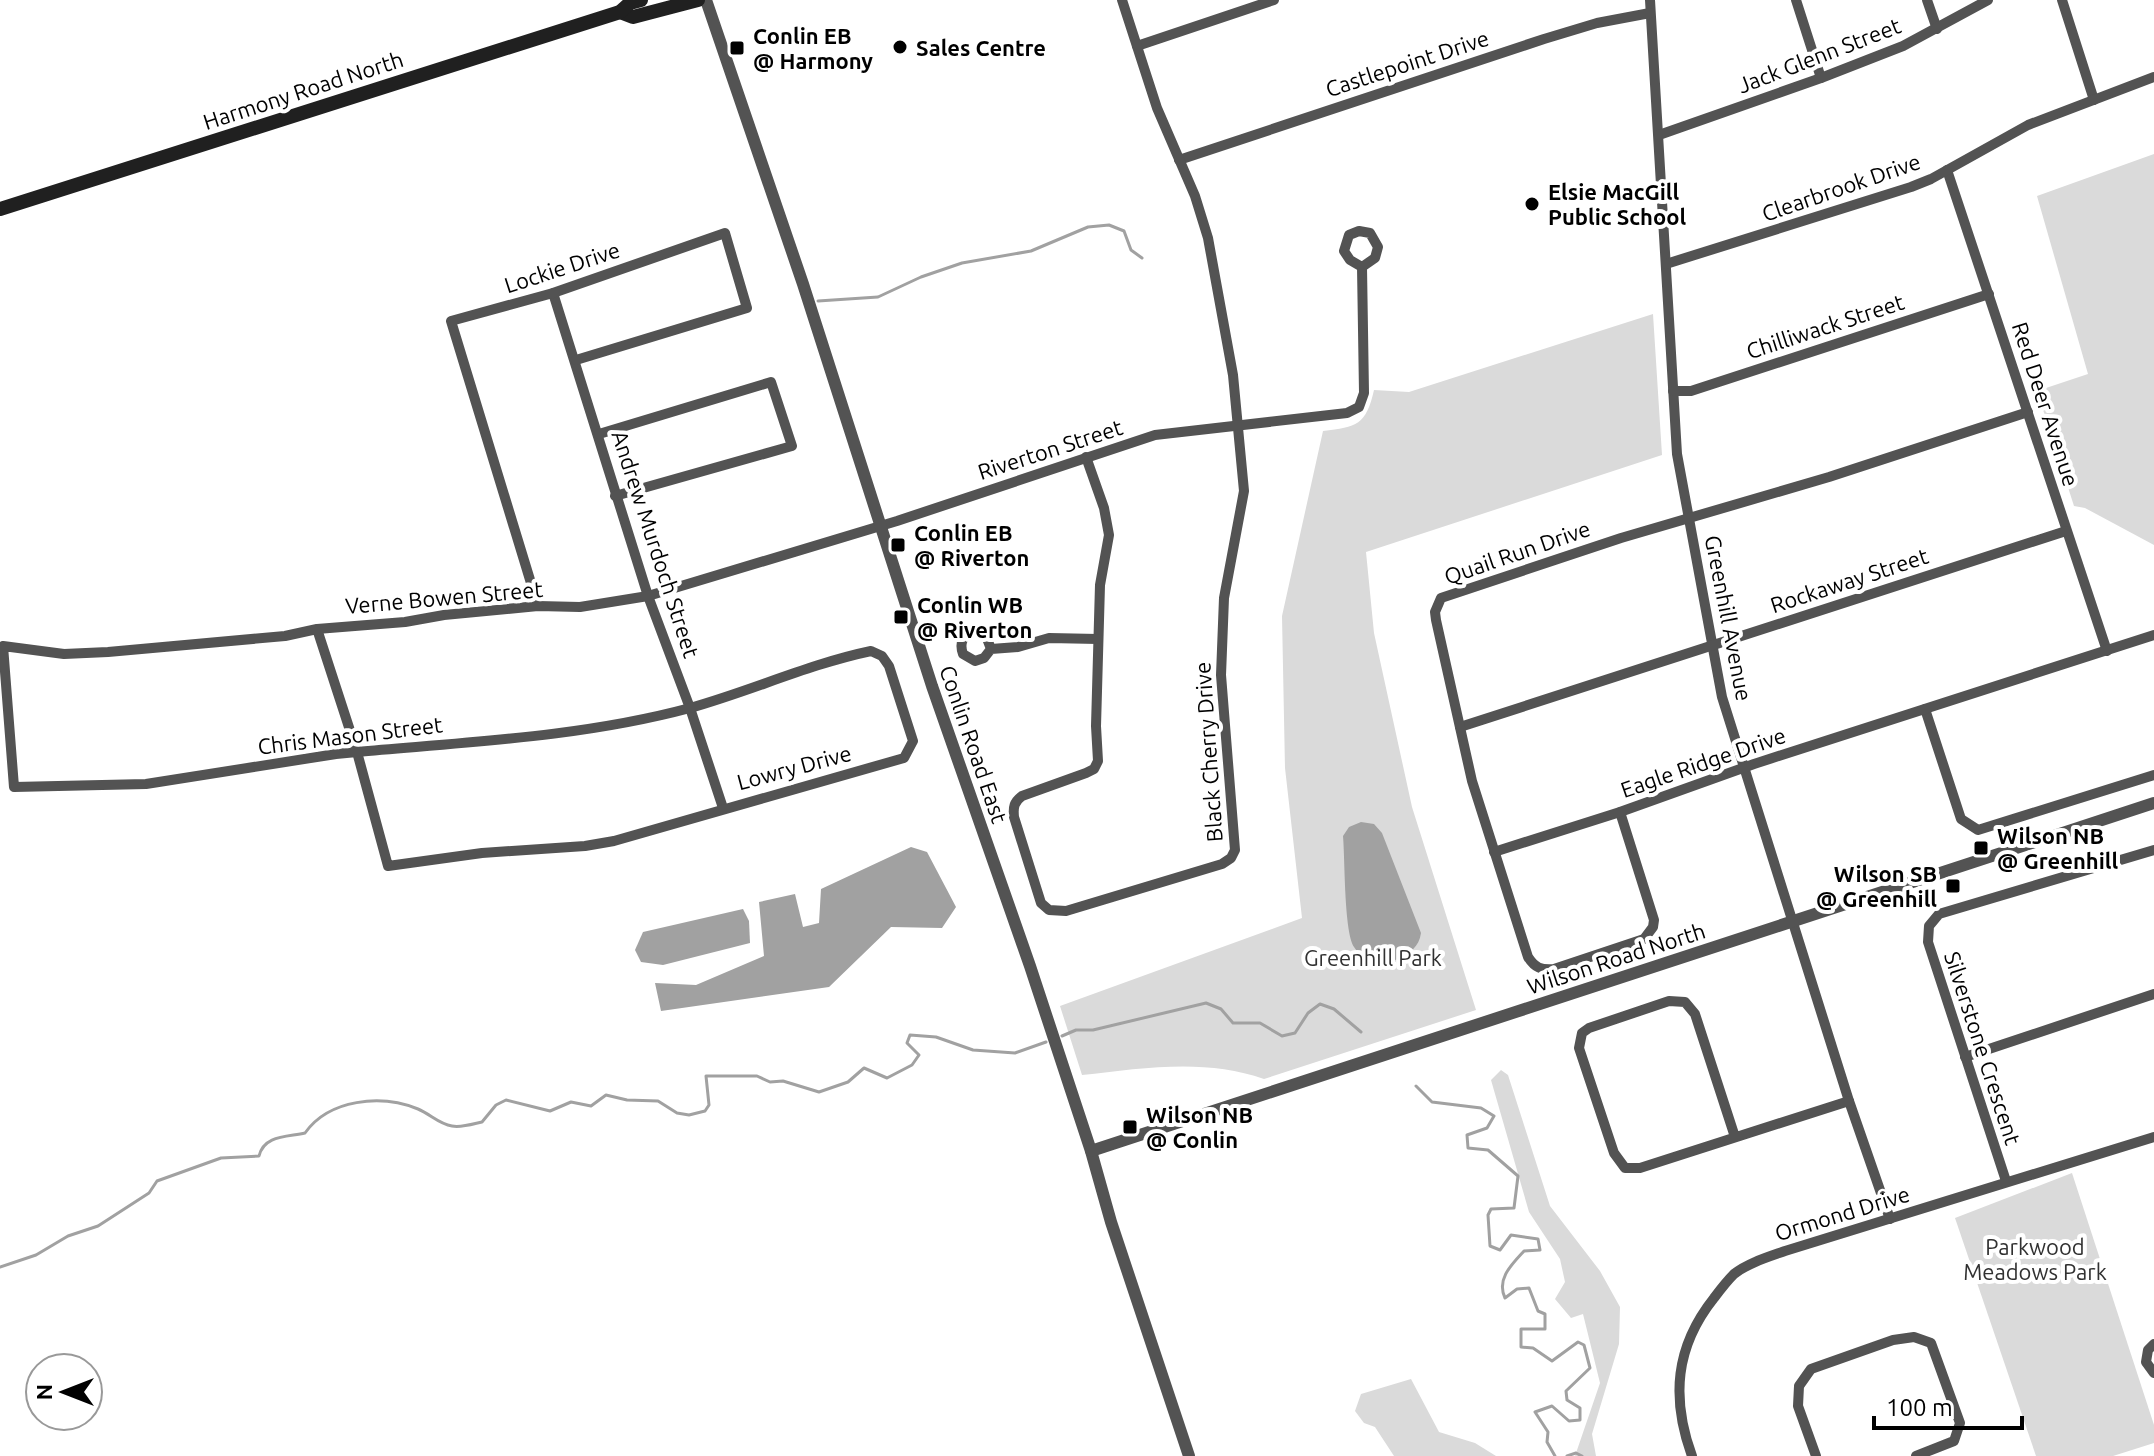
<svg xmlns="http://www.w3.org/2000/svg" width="2154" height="1456" font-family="Ubuntu,sans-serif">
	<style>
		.green { fill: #dadada }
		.water { fill: #a1a1a1 }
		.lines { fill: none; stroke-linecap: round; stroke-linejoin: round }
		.stream { stroke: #a1a1a1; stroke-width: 3 }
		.minor { stroke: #535353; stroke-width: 10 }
		.tertiary { stroke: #535353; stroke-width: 12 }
		.secondary { stroke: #202020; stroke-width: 14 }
		.poi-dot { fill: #000; stroke: #fff; stroke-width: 3 }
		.labels { text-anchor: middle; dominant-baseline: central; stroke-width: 8; stroke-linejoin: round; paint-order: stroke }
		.poi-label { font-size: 22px; font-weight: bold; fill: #000; stroke: #fff; text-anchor: start }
		.street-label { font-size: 22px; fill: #000; stroke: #fff }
		.park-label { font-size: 22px; fill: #313131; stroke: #fff }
	</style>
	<rect width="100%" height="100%" fill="#fff"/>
	<g class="green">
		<path d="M2154,154V545L2085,508L2074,506L2037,391L2088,374L2037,196Z"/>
		<path d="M1653,314L1662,455L1366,552L1374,633L1412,807L1476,1010L1264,1079C1206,1058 1143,1068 1082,1075L1060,1006L1302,918L1285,768L1282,616L1323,431C1357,427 1366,425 1374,390L1409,392Z"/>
		<path d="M1501,1070L1508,1075L1550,1206L1600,1271L1620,1307L1619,1344L1592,1434L1596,1456H1575L1600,1383L1583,1314L1571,1318L1555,1299L1565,1282L1560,1259L1529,1212L1491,1080Z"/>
		<path d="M2072,1173L2154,1425V1443L2113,1456H2036L1955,1218Z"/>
		<path d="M1411,1379L1439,1432L1475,1443L1496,1456H1394L1375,1427L1364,1423L1355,1411L1361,1394Z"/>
	</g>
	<g class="water">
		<path d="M1361,822L1374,824L1382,833L1421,933C1419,947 1410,953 1398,959C1381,966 1364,963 1354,947C1344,931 1345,858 1343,836L1349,827Z"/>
		<path d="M911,847L927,852L956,907L942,928L891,927L829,987L661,1011L655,983L696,985L764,956L759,902L795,894L803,927L819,923L821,889Z"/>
		<path d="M743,909L749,921L750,943L663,965L641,962L635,950L643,932Z"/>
	</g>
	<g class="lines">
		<g class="stream">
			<path d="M818,301L878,297L921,277L962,263L1031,251L1088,227L1109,225L1124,231L1131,250L1142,258"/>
			<path d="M1062,1036L1076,1030H1093L1206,1003L1221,1009L1233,1023H1260L1282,1036L1295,1033L1308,1013L1320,1004L1334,1009L1361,1032"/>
			<path d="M1416,1086L1432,1102L1481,1108L1494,1116L1487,1128L1467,1135L1468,1148L1488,1150L1518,1176L1514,1208L1491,1209L1488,1215L1490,1246L1500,1250L1511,1235L1538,1239L1540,1250L1524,1251C1512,1264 1496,1279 1505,1298L1517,1289L1529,1288L1538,1311L1545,1314V1329H1521V1347L1533,1348L1552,1361L1578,1342L1584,1345L1590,1368L1566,1391L1567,1400L1580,1408V1420L1569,1421L1552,1406L1535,1412L1548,1432L1547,1442L1555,1456"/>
			<path d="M0,1267L36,1255L68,1236L98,1226L149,1193L157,1181L221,1158L259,1156C264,1135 287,1137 305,1133C329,1099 381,1094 418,1109C430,1114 439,1124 452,1126C461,1128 473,1124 482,1122L496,1105L506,1100L550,1111L571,1102L591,1106L606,1095L627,1100L658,1101L677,1113L689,1115L705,1111L709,1105L706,1076H757L770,1082L783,1081L819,1092L848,1082L864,1068L887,1078L912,1065L919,1055L907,1043L910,1035L936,1037L973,1050L1015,1053L1046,1042"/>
			<path d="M1567,1456L1576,1453L1582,1456"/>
		</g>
		<g class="minor">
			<path d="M1650,0L1677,454L1722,697L1849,1101L1890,1219"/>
			<path d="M1796,0L1821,78"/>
			<path d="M1927,0L1937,29"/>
			<path d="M2062,0L2094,100"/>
			<path d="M1137,46L1274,0"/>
			<path d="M1659,135L1821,78L1903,46L1988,0"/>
			<path d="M1179,160L1544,39L1597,23L1650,13"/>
			<path d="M1947,170L2107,651"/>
			<path d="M1666,264L1911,187L1931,179L2028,125L2154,77"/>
			<path d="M553,293L648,596L690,708L723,808"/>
			<path d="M1673,391H1691L1989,294"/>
			<path d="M599,434L771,382L792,446L615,496"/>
			<path d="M1086,457L1104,508L1109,535L1100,585L1096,726L1098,761L1094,769L1086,773L1022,796C1014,802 1013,807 1014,817L1041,903L1049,910L1066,911L1222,864L1231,858L1235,850L1221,675L1224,598L1244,491L1233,375L1208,238L1195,196L1157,108L1122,0"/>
			<path d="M538,606L451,321L553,293L725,233L747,308L576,360"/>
			<path d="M317,629L357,752L388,866L482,853L585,846L614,841L904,758L913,741L889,666L882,656L871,651C809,664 751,691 690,708C582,737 468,742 357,752L336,754L146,784L14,787L3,646L64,654L108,652L285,636L317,629L405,622L444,615L538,606L580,607L648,596L897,521L1155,435L1347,413L1359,407L1364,393L1362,267L1375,258L1378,247L1370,233L1359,231L1349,235L1344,251L1350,260L1362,267"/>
			<path d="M991,649L984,658L975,661L963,654C959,643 963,635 973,632L986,636L991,649L1018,647L1049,638L1098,639"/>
			<path d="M1925,709L1961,819L1978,830L2154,775"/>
			<path d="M1460,727L2066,531"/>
			<path d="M1620,812L1654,920L1653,927L1644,939L1554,969C1541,970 1535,968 1528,957L1472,781L1436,620L1435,612L1441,598L1621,538L1829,477L2028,412"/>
			<path d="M1494,852L1620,812L1754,764L2154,635"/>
			<path d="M1965,1057L2154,994"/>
			<path d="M1735,1137L1695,1014L1685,1002L1669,1001L1589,1028L1582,1033L1579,1048L1614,1153L1625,1168H1640L1849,1101"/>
			<path d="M2006,1181L1928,942L1929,926L1939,914L2154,850"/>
			<path d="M2154,1344L2148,1350L2146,1362L2154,1373"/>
			<path d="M1692,1456C1671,1398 1675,1347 1714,1298C1720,1290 1727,1281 1734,1274C1748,1263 1768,1257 1785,1251L2154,1137"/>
			<path d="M1816,1456L1798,1406L1799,1386L1811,1369L1893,1340L1914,1337L1931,1343L1960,1423L1954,1441L1916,1456"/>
		</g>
		<g class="tertiary">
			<path d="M706,0L803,284L932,686L1030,966L1091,1151L1111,1222L1189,1456"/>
			<path d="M1091,1151L2154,803"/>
		</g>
		<g class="secondary">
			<path d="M620,12L633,17L698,0"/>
			<path d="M0,209L620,12L630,3L641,0"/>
		</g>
	</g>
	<g class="poi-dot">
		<circle cx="900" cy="47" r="8"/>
		<rect x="729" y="40" width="16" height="16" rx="4"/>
		<circle cx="1532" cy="204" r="8"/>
		<rect x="890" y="537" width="16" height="16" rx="4"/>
		<rect x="893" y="609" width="16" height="16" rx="4"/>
		<rect x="1973" y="840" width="16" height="16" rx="4"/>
		<rect x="1945" y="878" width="16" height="16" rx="4"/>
		<rect x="1122" y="1119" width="16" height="16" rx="4"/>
	</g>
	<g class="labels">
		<g class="poi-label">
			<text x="753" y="35">Conlin EB<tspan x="753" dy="25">@ Harmony</tspan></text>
			<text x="916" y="47">Sales Centre</text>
			<text x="1548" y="191">Elsie MacGill<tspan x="1548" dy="25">Public School</tspan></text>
			<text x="914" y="532">Conlin EB<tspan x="914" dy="25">@ Riverton</tspan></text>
			<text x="917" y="604">Conlin WB<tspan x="917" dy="25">@ Riverton</tspan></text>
			<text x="1997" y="835">Wilson NB<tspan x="1997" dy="25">@ Greenhill</tspan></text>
			<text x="1937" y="873" text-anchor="end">Wilson SB<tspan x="1937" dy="25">@ Greenhill</tspan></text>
			<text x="1146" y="1114">Wilson NB<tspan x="1146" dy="25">@ Conlin</tspan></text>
		</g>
		<g class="street-label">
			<text transform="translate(1819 55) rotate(-21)">Jack Glenn Street</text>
			<text transform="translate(1407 63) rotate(-18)">Castlepoint Drive</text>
			<text transform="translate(303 90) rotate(-18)">Harmony Road North</text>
			<text transform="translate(1841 187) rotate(-19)">Clearbrook Drive</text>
			<text transform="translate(562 267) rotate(-18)">Lockie Drive</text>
			<text transform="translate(1825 326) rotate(-18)">Chilliwack Street</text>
			<text transform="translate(2046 404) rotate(72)">Red Deer Avenue</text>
			<text transform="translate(1050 449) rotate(-18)">Riverton Street</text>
			<text transform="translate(656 544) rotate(72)">Andrew Murdoch Street</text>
			<text transform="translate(1517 552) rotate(-19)">Quail Run Drive</text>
			<text transform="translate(1849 580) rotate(-18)">Rockaway Street</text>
			<text transform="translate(444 597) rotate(-5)">Verne Bowen Street</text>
			<text transform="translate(1729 618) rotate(79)">Greenhill Avenue</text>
			<text transform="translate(350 735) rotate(-7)">Chris Mason Street</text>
			<text transform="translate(974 744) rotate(71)">Conlin Road East</text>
			<text transform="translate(1208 752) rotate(-94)">Black Cherry Drive</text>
			<text transform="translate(1703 762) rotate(-19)">Eagle Ridge Drive</text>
			<text transform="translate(794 767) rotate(-15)">Lowry Drive</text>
			<text transform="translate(1616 958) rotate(-18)">Wilson Road North</text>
			<text transform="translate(1983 1048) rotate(72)">Silverstone Crescent</text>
			<text transform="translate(1842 1213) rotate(-17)">Ormond Drive</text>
		</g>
		<g class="park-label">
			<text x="1373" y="957">Greenhill Park</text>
			<text x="2035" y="1246">Parkwood<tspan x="2035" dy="25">Meadows Park</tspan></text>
		</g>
	</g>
	<g transform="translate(64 1392) rotate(270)"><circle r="38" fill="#ffffff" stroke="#999999" stroke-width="2"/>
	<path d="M0-6L14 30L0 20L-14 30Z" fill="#000000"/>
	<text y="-12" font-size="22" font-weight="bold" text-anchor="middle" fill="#000000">N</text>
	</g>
	<path d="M1874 1416v12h148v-12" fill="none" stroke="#000000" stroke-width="4"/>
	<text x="1886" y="1416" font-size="24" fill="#000000" stroke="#ffffff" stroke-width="6" paint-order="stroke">100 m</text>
</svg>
